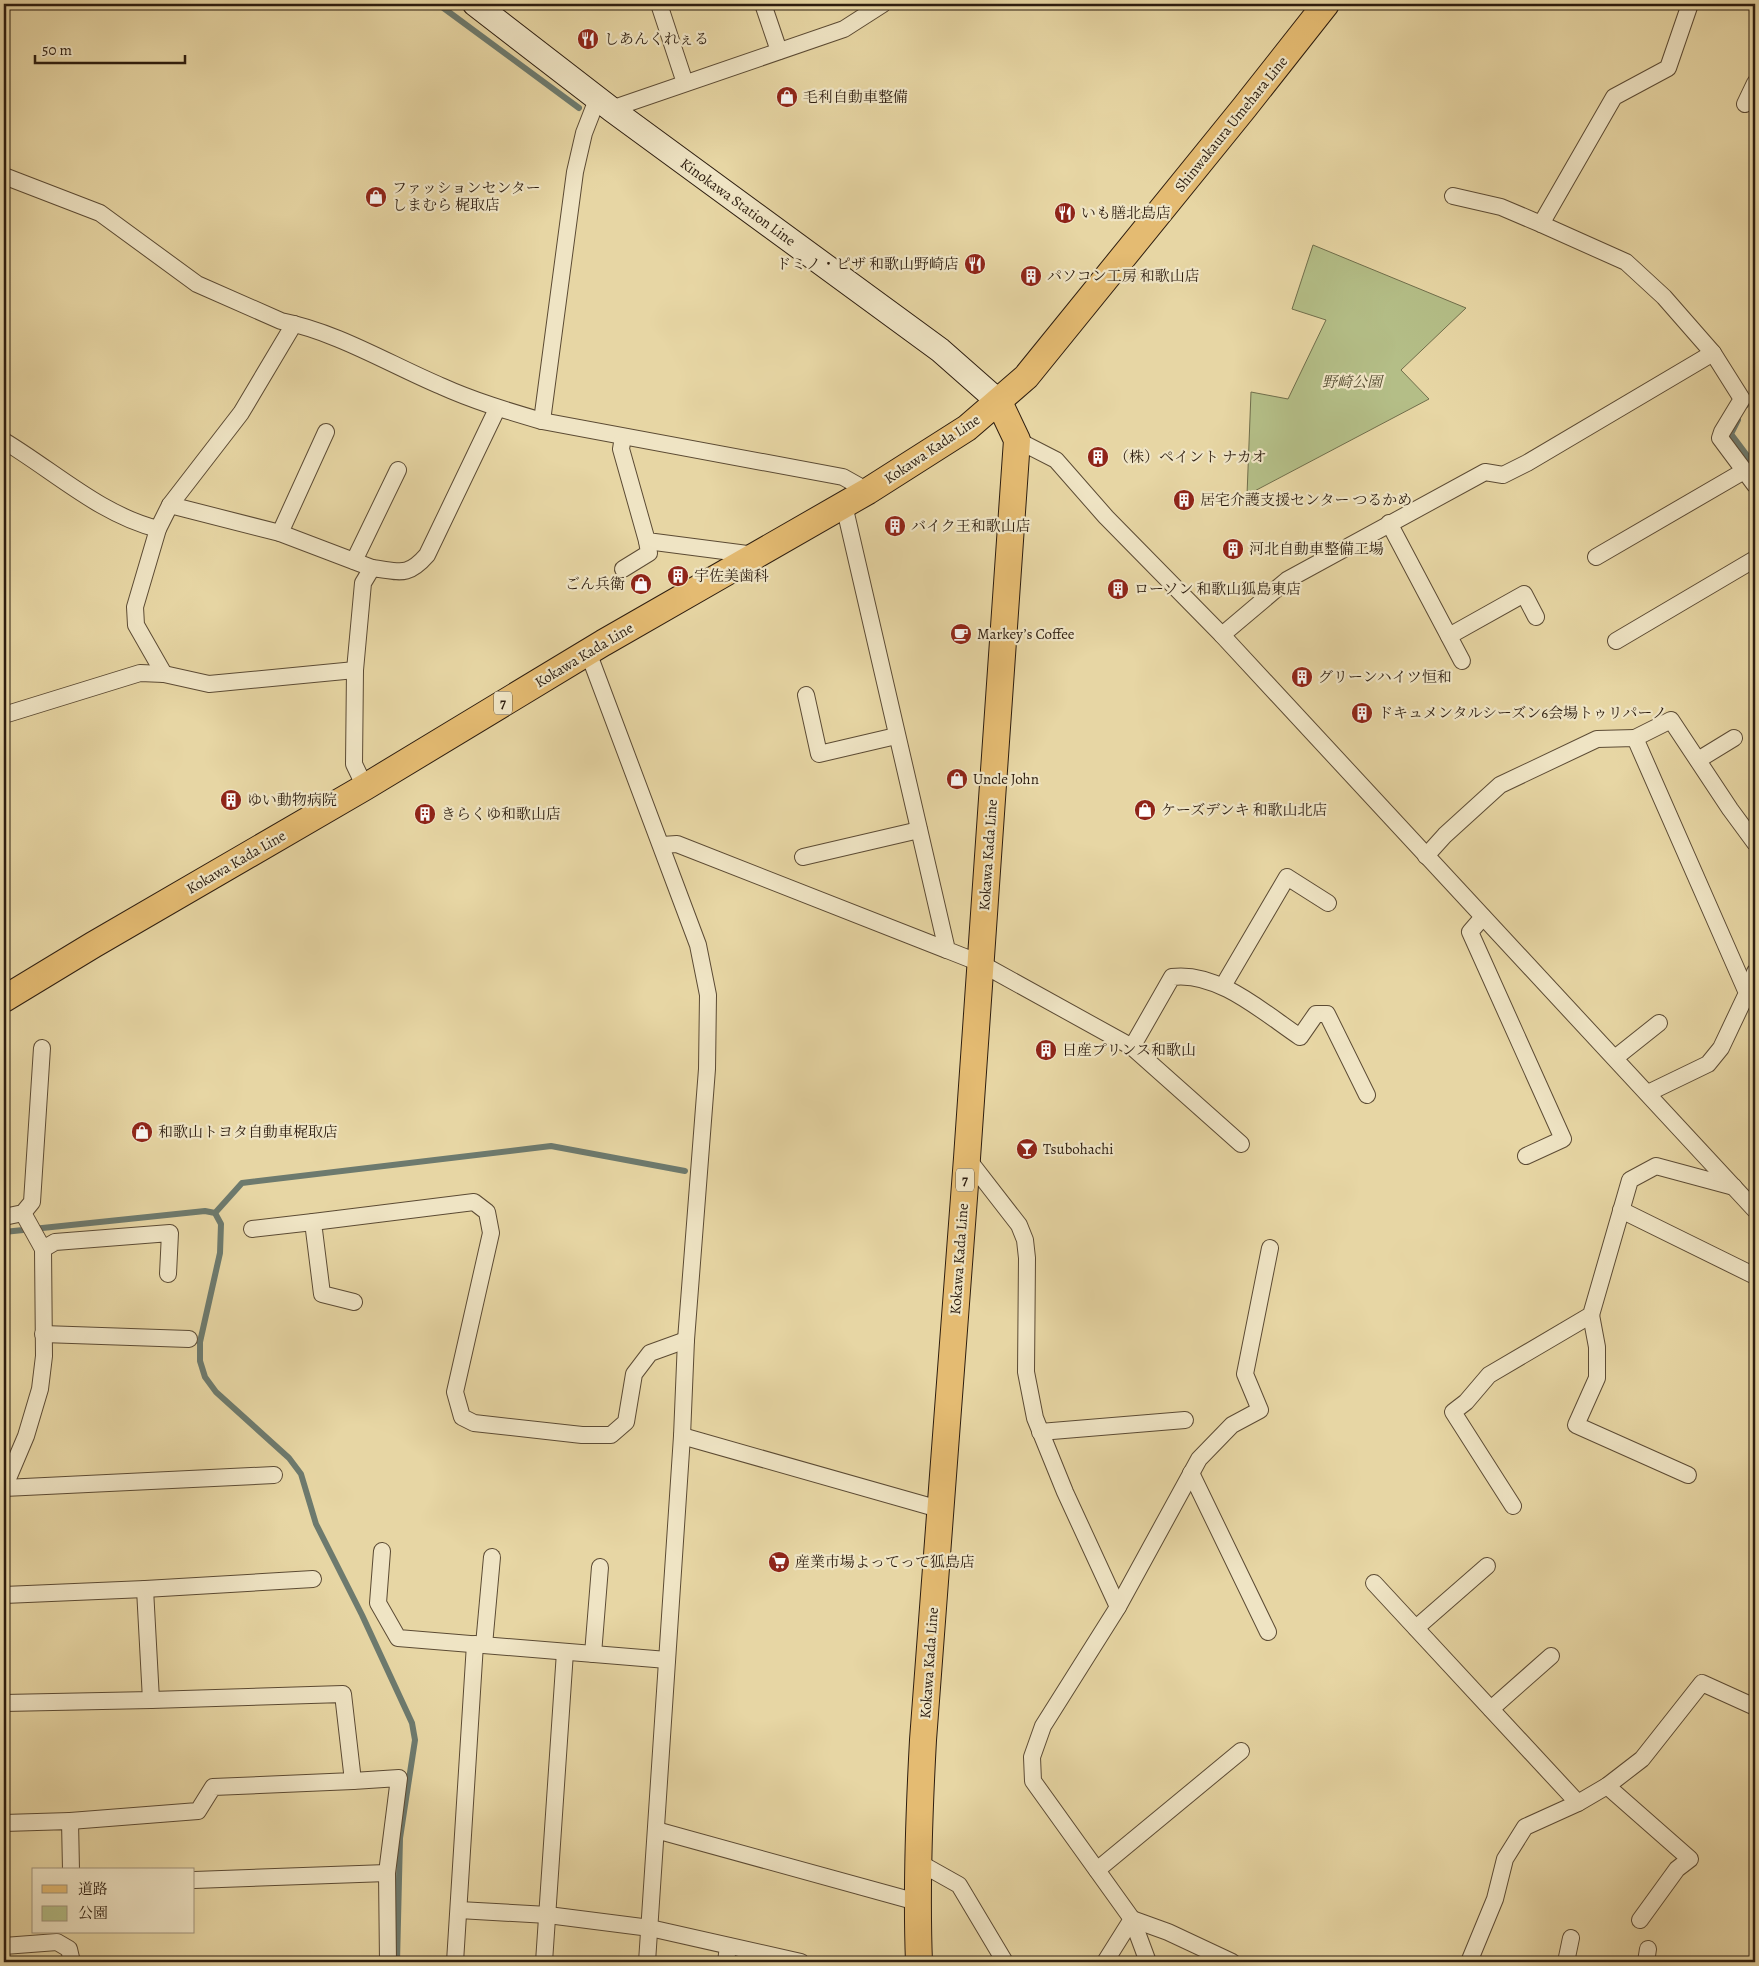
<svg xmlns="http://www.w3.org/2000/svg" width="1759" height="1966" font-family="Alegreya,'Noto Serif JP',serif">
	<style>
		.green { fill: #b4be87; stroke: #706e4b }
		.lines { fill: none; stroke-linecap: round; stroke-linejoin: round }
		.stream { stroke: #6d7a6e; stroke-width: 6 }
		.street-casing { stroke: #5c4b34; stroke-width: 18 }
		.secondary-casing { stroke: #2d1d0f; stroke-width: 26 }
		.primary-casing { stroke: #2d1d0f; stroke-width: 28 }
		.street { stroke: #efe4c4; stroke-width: 16 }
		.secondary { stroke: #efe4c4; stroke-width: 24 }
		.primary { stroke: #e4bb72; stroke-width: 26 }
		.labels { text-anchor: middle; dominant-baseline: central; stroke-width: 4.5; stroke-linejoin: round; paint-order: stroke }
		.shield { fill: #efe4c4; stroke: #675945; stroke-width: 1 }
		.shield-label { font-size: 14px; font-weight: bold; fill: #2d1d0f }
		.poi-label { font-size: 15px; fill: #2d1d0f; stroke: #efe4c4; text-anchor: start }
		.street-label { font-size: 15px; fill: #2d1d0f; stroke: #efe4c4 }
		.park-label { font-size: 15px; font-style: italic; fill: #564d33; stroke: #efe4c4 }
	</style>
	<rect width="100%" height="100%" fill="#e7d6a4"/>
	<filter id="stains"><feTurbulence type="fractalNoise" baseFrequency=".004" numOctaves="4"/><feColorMatrix values="0 0 0 0 .2 0 0 0 0 .09 0 0 0 0 .02 0 0 0 .5 -.17"/></filter>
	<radialGradient id="worn" r=".72"><stop offset=".6" stop-color="#630" stop-opacity="0"/><stop offset="1" stop-color="#630" stop-opacity=".3"/></radialGradient>
	<path class="green" d="M1313,245L1466,308L1401,370L1429,399L1247,495L1251,392L1288,399L1326,320L1292,309Z"/>
	<g class="lines">
		<g class="stream">
			<path d="M438,4L579,108"/>
			<path d="M1746,405L1755,388"/>
			<path d="M1738,420L1731,434L1755,466"/>
			<path d="M215,1213L242,1183L551,1146L685,1171"/>
			<path d="M4,1232L205,1211L215,1213L221,1224L220,1253L200,1342V1361L205,1377L216,1392L289,1458L301,1474L316,1524L362,1615L412,1723L415,1740L400,1838L397,1962"/>
		</g>
		<g class="street-casing">
			<g id="street">
				<path d="M659,4L685,83"/>
				<path d="M763,4L779,51"/>
				<path d="M1745,104L1755,83"/>
				<path d="M611,109L844,29L883,4"/>
				<path d="M4,176L100,213L197,284L281,321C337,332 389,364 441,386C474,401 508,411 542,421L843,477L868,491"/>
				<path d="M1453,196L1501,207L1541,224L1614,97L1668,68L1690,4"/>
				<path d="M1713,353L1742,399L1722,432L1720,438L1755,485"/>
				<path d="M542,421L575,172L584,133L598,97"/>
				<path d="M623,437L621,449L647,541L755,555"/>
				<path d="M1017,440L1056,460L1106,517L1222,635L1755,1210"/>
				<path d="M4,441C54,471 101,515 158,529"/>
				<path d="M170,505L280,533L372,568"/>
				<path d="M844,505L947,950L980,963L1132,1047L1241,1144"/>
				<path d="M1389,523L1462,661"/>
				<path d="M280,533L326,432"/>
				<path d="M1596,557L1744,471"/>
				<path d="M354,561L398,470"/>
				<path d="M623,569L649,553L647,541"/>
				<path d="M1222,635L1287,580L1485,472L1503,475L1527,463L1713,353L1664,297L1626,262L1541,224"/>
				<path d="M1449,636L1524,594L1536,617"/>
				<path d="M1616,641L1755,559"/>
				<path d="M588,652L698,945L708,995L707,1069L686,1340L682,1436L647,1962"/>
				<path d="M164,674L136,625L135,607L158,529L170,505L241,413L294,324"/>
				<path d="M806,695L819,754L896,736"/>
				<path d="M4,715L140,673L164,674L209,684L355,670"/>
				<path d="M1635,738L1671,720L1730,809L1755,843"/>
				<path d="M1698,760L1734,738"/>
				<path d="M365,787L354,764L355,670L363,583L372,568C399,571 407,578 427,555L497,409"/>
				<path d="M662,845L677,844L947,950"/>
				<path d="M1426,856L1445,835L1500,785L1597,739L1635,738L1747,993L1721,1048L1708,1064L1648,1093"/>
				<path d="M803,857L919,830"/>
				<path d="M1483,917L1470,932L1563,1139L1526,1156"/>
				<path d="M1223,986L1287,877L1328,903"/>
				<path d="M1747,993L1755,972"/>
				<path d="M1132,1047L1172,977C1218,971 1264,1013 1300,1037L1316,1014H1327L1367,1095"/>
				<path d="M1615,1058L1659,1023"/>
				<path d="M967,1158L1019,1225L1025,1240L1027,1258L1026,1372L1035,1418L1065,1492L1118,1607L1043,1726L1032,1757L1033,1781L1132,1919L1148,1962"/>
				<path d="M1621,1210L1755,1276"/>
				<path d="M4,1217L23,1213L32,1202L42,1048"/>
				<path d="M252,1229L313,1222"/>
				<path d="M43,1249L55,1242L170,1233L168,1274"/>
				<path d="M354,1302L322,1294L313,1222L474,1202L487,1212L491,1233L455,1392L462,1417L474,1423L582,1435H611L626,1422L634,1374L650,1353L686,1340"/>
				<path d="M1591,1315L1597,1347V1378L1576,1425L1688,1475"/>
				<path d="M43,1334L189,1339"/>
				<path d="M1040,1432L1185,1420"/>
				<path d="M682,1436L939,1509"/>
				<path d="M1191,1473L1268,1632"/>
				<path d="M4,1488L26,1436L40,1389L44,1356L43,1249L23,1213"/>
				<path d="M4,1488L274,1475"/>
				<path d="M1513,1506L1453,1412L1466,1402L1489,1375L1591,1315L1630,1180L1656,1166L1734,1187"/>
				<path d="M382,1551L378,1603L398,1638L667,1660"/>
				<path d="M1374,1583L1578,1803"/>
				<path d="M4,1595L145,1589L313,1579"/>
				<path d="M1118,1607L1199,1459L1232,1425L1260,1410L1245,1374L1270,1248"/>
				<path d="M1416,1628L1487,1566"/>
				<path d="M484,1645L492,1557"/>
				<path d="M593,1654L600,1567"/>
				<path d="M4,1703L151,1700L145,1589"/>
				<path d="M1491,1709L1551,1656"/>
				<path d="M353,1781L399,1778L387,1873L388,1962"/>
				<path d="M1607,1786L1690,1859L1677,1869L1640,1920"/>
				<path d="M70,1821L198,1811L213,1787L353,1781L343,1694L151,1700"/>
				<path d="M4,1823L70,1821L71,1870"/>
				<path d="M656,1830L917,1902"/>
				<path d="M918,1862L959,1885L1005,1962"/>
				<path d="M1097,1870L1241,1751"/>
				<path d="M194,1880L387,1873"/>
				<path d="M459,1910L548,1915L650,1928L801,1962"/>
				<path d="M4,1946L57,1942L69,1949L72,1962"/>
				<path d="M455,1962L475,1644"/>
				<path d="M544,1962L565,1652"/>
				<path d="M726,1962L728,1946"/>
				<path d="M1105,1962L1132,1919L1168,1932L1232,1962"/>
				<path d="M1469,1962L1495,1899L1505,1859L1525,1827L1578,1803L1607,1786L1642,1759L1702,1683L1755,1707"/>
				<path d="M1566,1962L1571,1938"/>
				<path d="M1646,1962L1648,1949"/>
			</g>
		</g>
		<g class="secondary-casing">
			<path id="secondary" d="M475,4L611,109L940,350L999,402"/>
		</g>
		<g class="primary-casing">
			<g id="primary">
				<path d="M4,999L93,945L365,787L603,643L868,491L967,428L1026,377L1244,108L1326,4"/>
				<path d="M919,1962C916,1888 919,1814 923,1740L967,1158L1017,440L999,402"/>
			</g>
		</g>
		<use href="#street" class="street"/>
		<use href="#secondary" class="secondary"/>
		<use href="#primary" class="primary"/>
	</g>
	<defs>
		<g id="restaurant-disc" transform="scale(1.125)"><circle r="9.5" fill="#8f2418" stroke="#efe4c4"/><path d="M-5-6h1v4h1v-4h1v4h1v-4h1v5L-1.5 .5V6h-2V.5L-5-1ZM5-6V6H3V1.5H1.5Q1.5-4 5-6Z" fill="#fff"/></g>
		<g id="shop-disc" transform="scale(1.125)"><circle r="9.5" fill="#8f2418" stroke="#efe4c4"/><path d="M-5-2.5h2.3a2.7 3.5 0 0 1 5.4 0H5L5.5 6h-11ZM-1.5-2.5h3a1.5 2.3 0 0 0-3 0Z" fill="#fff"/></g>
		<g id="building-disc" transform="scale(1.125)"><circle r="9.5" fill="#8f2418" stroke="#efe4c4"/><path d="M-4-6H4V6H1V3H-1V6H-4ZM-2.5-4.3h1.7v1.8h-1.7ZM.8-4.3h1.7v1.8H.8ZM-2.5-1h1.7V.8h-1.7ZM.8-1h1.7V.8H.8Z" fill="#fff"/></g>
		<g id="cafe-disc" transform="scale(1.125)"><circle r="9.5" fill="#8f2418" stroke="#efe4c4"/><path d="M-5.5-4.5H6V0H3Q3 3.5 0 3.5H-2.5Q-5.5 3.5-5.5 0ZM3-3.2v2h1.7v-2ZM-6 4.5H4V6H-6Z" fill="#fff"/></g>
		<g id="bar-disc" transform="scale(1.125)"><circle r="9.5" fill="#8f2418" stroke="#efe4c4"/><path d="M-6-5H6L.8 .8V4.5H3.5V6h-7V4.5H-.8V.8Z" fill="#fff"/></g>
		<g id="supermarket-disc" transform="scale(1.125)"><circle r="9.5" fill="#8f2418" stroke="#efe4c4"/><path d="M-6-5.5h2.5l.6 2H6L4.5 2H-2.5L-4.4-4H-6ZM-1.5 3.2a1.3 1.3 0 1 0 .1 0ZM3 3.2a1.3 1.3 0 1 0 .1 0Z" fill="#fff"/></g>
	</defs>
	<g fill-rule="evenodd">
		<use href="#restaurant-disc" x="588" y="39"/>
		<use href="#shop-disc" x="787" y="97"/>
		<use href="#shop-disc" x="376" y="197"/>
		<use href="#restaurant-disc" x="1065" y="213"/>
		<use href="#restaurant-disc" x="975" y="264"/>
		<use href="#building-disc" x="1031" y="276"/>
		<use href="#building-disc" x="1098" y="457"/>
		<use href="#building-disc" x="1184" y="500"/>
		<use href="#building-disc" x="895" y="526"/>
		<use href="#building-disc" x="1233" y="549"/>
		<use href="#building-disc" x="678" y="576"/>
		<use href="#shop-disc" x="641" y="584"/>
		<use href="#building-disc" x="1118" y="589"/>
		<use href="#cafe-disc" x="961" y="634"/>
		<use href="#building-disc" x="1302" y="677"/>
		<use href="#building-disc" x="1362" y="713"/>
		<use href="#shop-disc" x="957" y="779"/>
		<use href="#building-disc" x="231" y="800"/>
		<use href="#shop-disc" x="1145" y="810"/>
		<use href="#building-disc" x="425" y="814"/>
		<use href="#building-disc" x="1046" y="1050"/>
		<use href="#shop-disc" x="142" y="1132"/>
		<use href="#bar-disc" x="1027" y="1149"/>
		<use href="#supermarket-disc" x="779" y="1562"/>
	</g>
	<g class="labels">
		<g class="shield">
			<rect x="494" y="691.5" width="18" height="23" rx="4"/>
			<rect x="956" y="1168.5" width="18" height="23" rx="4"/>
		</g>
		<g class="shield-label">
			<text x="503" y="703">7</text>
			<text x="965" y="1180">7</text>
		</g>
		<g class="poi-label">
			<text x="604" y="39">しあんくれぇる</text>
			<text x="803" y="97">毛利自動車整備</text>
			<text x="392" y="188">ファッションセンター<tspan x="392" dy="17">しまむら 梶取店</tspan></text>
			<text x="1081" y="213">いも膳北島店</text>
			<text x="959" y="264" text-anchor="end">ドミノ・ピザ 和歌山野崎店</text>
			<text x="1047" y="276">パソコン工房 和歌山店</text>
			<text x="1114" y="457">（株）ペイント ナカオ</text>
			<text x="1200" y="500">居宅介護支援センター つるかめ</text>
			<text x="911" y="526">バイク王和歌山店</text>
			<text x="1249" y="549">河北自動車整備工場</text>
			<text x="694" y="576">宇佐美歯科</text>
			<text x="625" y="584" text-anchor="end">ごん兵衛</text>
			<text x="1134" y="589">ローソン 和歌山狐島東店</text>
			<text x="977" y="634">Markey’s Coffee</text>
			<text x="1318" y="677">グリーンハイツ恒和</text>
			<text x="1378" y="713">ドキュメンタルシーズン6会場トゥリパーノ</text>
			<text x="973" y="779">Uncle John</text>
			<text x="247" y="800">ゆい動物病院</text>
			<text x="1161" y="810">ケーズデンキ 和歌山北店</text>
			<text x="441" y="814">きらくゆ和歌山店</text>
			<text x="1062" y="1050">日産プリンス和歌山</text>
			<text x="158" y="1132">和歌山トヨタ自動車梶取店</text>
			<text x="1043" y="1149">Tsubohachi</text>
			<text x="795" y="1562">産業市場よってって狐島店</text>
		</g>
		<g class="street-label">
			<text transform="translate(1231 124) rotate(-51)">Shinwakaura Umehara Line</text>
			<text transform="translate(738 202) rotate(36)">Kinokawa Station Line</text>
			<text transform="translate(932 449) rotate(-34)">Kokawa Kada Line</text>
			<text transform="translate(584 655) rotate(-31)">Kokawa Kada Line</text>
			<text transform="translate(988 855) rotate(-86)">Kokawa Kada Line</text>
			<text transform="translate(236 862) rotate(-30)">Kokawa Kada Line</text>
			<text transform="translate(959 1259) rotate(-86)">Kokawa Kada Line</text>
			<text transform="translate(929 1663) rotate(-86)">Kokawa Kada Line</text>
		</g>
		<g class="park-label">
			<text x="1352" y="382">野崎公園</text>
		</g>
	</g>
	<rect width="1759" height="1966" fill="none" stroke="#e7d6a4" stroke-width="20"/>
	<rect x="5" y="5" width="1749" height="1956" fill="none" stroke="#2d1d0f" stroke-width="2.5"/>
	<rect x="10" y="10" width="1739" height="1946" fill="none" stroke="#2d1d0f"/>
	<rect x="32" y="1868" width="162" height="65" fill="#efe4c4" stroke="#a1947c"/>
	<rect x="42" y="1885" width="25" height="8" fill="#e4bb72" stroke="#a1947c"/>
	<text x="78" y="1894" font-size="15" fill="#2d1d0f">道路</text>
	<rect x="42" y="1906" width="25" height="15" fill="#b4be87" stroke="#a1947c"/>
	<text x="78" y="1918" font-size="15" fill="#2d1d0f">公園</text>
	<path d="M35 55v8h150v-8" fill="none" stroke="#2d1d0f" stroke-width="2.5"/>
	<text x="42" y="55" font-size="15" fill="#2d1d0f" stroke="#efe4c4" stroke-width="4" paint-order="stroke">50 m</text>
	<rect width="100%" height="100%" filter="url(#stains)"/>
	<rect width="100%" height="100%" fill="url(#worn)"/>
</svg>
